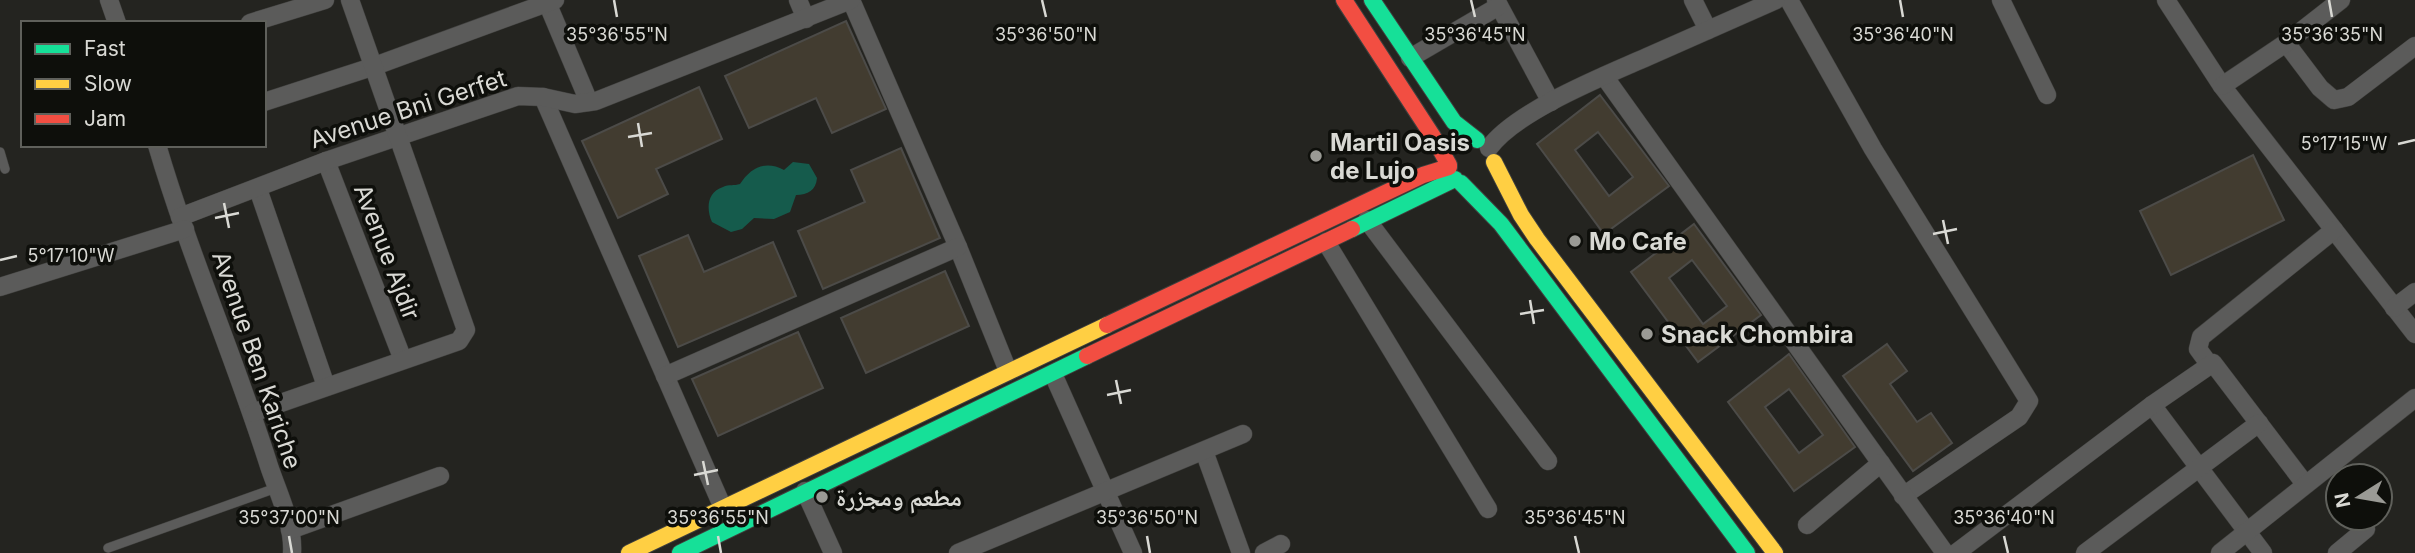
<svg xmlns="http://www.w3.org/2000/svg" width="2415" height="553" font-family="Inter,'Noto Naskh Arabic',sans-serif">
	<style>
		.water { fill: #155b4c }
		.building { fill: #423c30; stroke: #4c4b48; stroke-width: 2; fill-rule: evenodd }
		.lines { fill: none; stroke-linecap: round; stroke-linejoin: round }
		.lane-casing { stroke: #40403e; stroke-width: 10 }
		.street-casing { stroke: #40403e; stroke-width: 19 }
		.fast-casing { stroke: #40403e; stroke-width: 18 }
		.slow-casing { stroke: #40403e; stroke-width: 18 }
		.jam-casing { stroke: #40403e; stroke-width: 18 }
		.lane { stroke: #5b5b5a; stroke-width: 9 }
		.street { stroke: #5b5b5a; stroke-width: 18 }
		.fast { stroke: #16e098; stroke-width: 16 }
		.slow { stroke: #ffcf43; stroke-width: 16 }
		.jam { stroke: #f24e42; stroke-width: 16 }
		.ticks { fill: none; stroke: #d9d9d4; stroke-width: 2.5 }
		.poi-dot { fill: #9a9a95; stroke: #0e0f0b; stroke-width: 2.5 }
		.labels { text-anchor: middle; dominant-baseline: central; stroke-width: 7; stroke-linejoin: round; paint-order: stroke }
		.street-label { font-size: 24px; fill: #d9d9d4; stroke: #0e0f0b }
		.poi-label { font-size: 24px; font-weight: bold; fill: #d9d9d4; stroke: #0e0f0b; text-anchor: start }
		.ticks-label { font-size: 18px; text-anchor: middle; fill: #d9d9d4; stroke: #0e0f0b; stroke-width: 7; stroke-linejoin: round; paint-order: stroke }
	</style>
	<rect width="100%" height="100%" fill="#242420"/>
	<path class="water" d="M793,162L809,164L817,178C816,190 808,195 796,195L790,212L774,219L754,218L742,229L731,232L712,222C706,209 707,192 723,187C729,184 734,186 740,184C751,167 766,160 784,170Z"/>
	<g class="building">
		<path d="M846,21L886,109L832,133L816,98L749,128L725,76Z"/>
		<path d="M699,87L722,139L656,169L668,194L618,218L582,141Z"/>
		<path d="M1600,95L1669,186L1604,234L1537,144ZM1598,132L1633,177L1609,196L1575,150Z"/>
		<path d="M901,148L940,238L823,289L798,231L865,202L851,170Z"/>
		<path d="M2253,155L2284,220L2171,275L2140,211Z"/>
		<path d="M1694,224L1761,315L1698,362L1631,272ZM1692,260L1727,306L1703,324L1669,278Z"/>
		<path d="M688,235L704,272L773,242L796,296L678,347L639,256Z"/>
		<path d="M945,271L969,326L866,373L841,318Z"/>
		<path d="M798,332L823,388L718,436L692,379Z"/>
		<path d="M1887,344L1907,371L1890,384L1917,422L1931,413L1952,443L1913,471L1843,376Z"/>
		<path d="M1789,354L1855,447L1794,491L1728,402ZM1789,389L1823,435L1799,453L1765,407Z"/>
	</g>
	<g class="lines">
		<g class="lane-casing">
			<g id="lane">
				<path d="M0,152L5,169"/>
				<path d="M108,548L276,488"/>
			</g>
		</g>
		<g class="street-casing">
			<g id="street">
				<path d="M109,0L117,23"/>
				<path d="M546,0L589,102"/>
				<path d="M798,0L806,19"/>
				<path d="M851,0L958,247L1008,371"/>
				<path d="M1496,0L1551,102"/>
				<path d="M1693,0L1708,30"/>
				<path d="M1789,0L1873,149L2029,401L2019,417L1903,496"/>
				<path d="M2001,0L2047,95"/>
				<path d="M2166,0L2222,86L2415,334"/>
				<path d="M250,23L325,0"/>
				<path d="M2286,43L2320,88L2334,100L2348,97L2415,46"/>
				<path d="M1410,58L1499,6"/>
				<path d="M1604,76L1945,553"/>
				<path d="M2222,86L2286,43L2341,0"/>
				<path d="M543,97L723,508"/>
				<path d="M264,102L372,67L555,0"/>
				<path d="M157,145C189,254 235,358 269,466C278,493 294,525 292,553"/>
				<path d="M1489,148C1516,111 1604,76 1647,57C1690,38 1733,19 1776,0"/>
				<path d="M326,161L403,360"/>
				<path d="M258,189L326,386"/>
				<path d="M180,217L326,161L518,96L543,97L575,104L596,101L851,0"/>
				<path d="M1367,220L1548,461"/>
				<path d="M1326,242L1488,509"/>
				<path d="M0,287L185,229"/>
				<path d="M2394,308L2415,292"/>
				<path d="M2209,364L2198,349L2201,337L2334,230"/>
				<path d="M1053,374L1133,553"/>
				<path d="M665,376L958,247"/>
				<path d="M2152,405L2263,553"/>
				<path d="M252,413L459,341L466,330L350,0"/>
				<path d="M1204,451L1241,553"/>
				<path d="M805,491L833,553"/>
				<path d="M1807,525L1881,463"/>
				<path d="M290,530L440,476"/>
				<path d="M958,553L1243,434"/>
				<path d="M1264,553L1281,544"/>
				<path d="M1956,553L2152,405L2213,363L2305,484"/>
				<path d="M2085,553L2259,423"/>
				<path d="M2220,553L2415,398"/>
				<path d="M2337,553L2366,529"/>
			</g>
		</g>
		<g class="fast-casing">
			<g id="fast">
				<path d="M1372,0L1454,122L1477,140"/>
				<path d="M1461,183L1501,224L1747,553"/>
				<path d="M1352,229L1455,179"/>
				<path d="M680,553L1087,356"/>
			</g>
		</g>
		<g class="slow-casing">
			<g id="slow">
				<path d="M1494,162L1521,215L1537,239L1775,553"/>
				<path d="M629,553L1107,325"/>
			</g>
		</g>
		<g class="jam-casing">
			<g id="jam">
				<path d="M1344,0L1432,135L1449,165"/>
				<path d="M1107,325L1423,175L1449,167"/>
				<path d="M1087,356L1352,229"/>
			</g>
		</g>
		<use href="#lane" class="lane"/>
		<use href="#street" class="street"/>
		<use href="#fast" class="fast"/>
		<use href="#slow" class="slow"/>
		<use href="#jam" class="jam"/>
	</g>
	<path class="ticks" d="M614,0L617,17M1042,0L1046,17M1471,0L1475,17M1900,0L1903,17M2329,0L2332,17M638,123L642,147M628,137L652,133M2398,144L2415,140M224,203L229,228M215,218L239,213M1943,220L1948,244M1933,234L1957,229M0,260L17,256M1530,300L1534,324M1520,314L1544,310M1116,380L1121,404M1107,395L1131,390M703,461L708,485M694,475L718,470M289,536L292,553M718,536L721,553M1147,536L1150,553M1575,536L1579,553M2004,536L2008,553"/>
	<g class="poi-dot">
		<circle cx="1316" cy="156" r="7"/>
		<circle cx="1575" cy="241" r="7"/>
		<circle cx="1647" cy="334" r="7"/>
		<circle cx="822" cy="497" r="7"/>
	</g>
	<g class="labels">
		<g class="street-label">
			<text transform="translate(408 109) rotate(-18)">Avenue Bni Gerfet</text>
			<text transform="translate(387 252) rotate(69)">Avenue Ajdir</text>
			<text transform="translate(257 360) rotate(71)">Avenue Ben Kariche</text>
		</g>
		<g class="poi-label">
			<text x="1330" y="142">Martil Oasis<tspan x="1330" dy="28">de Lujo</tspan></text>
			<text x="1589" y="241">Mo Cafe</text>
			<text x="1661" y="334">Snack Chombira</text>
			<text x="836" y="497">مطعم ومجزرة</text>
		</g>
	</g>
	<g class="ticks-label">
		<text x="617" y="41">35°36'55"N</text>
		<text x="1046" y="41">35°36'50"N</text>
		<text x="1475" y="41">35°36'45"N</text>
		<text x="1903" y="41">35°36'40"N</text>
		<text x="2332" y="41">35°36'35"N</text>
		<text x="2344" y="150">5°17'15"W</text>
		<text x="71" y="262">5°17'10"W</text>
		<text x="289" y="524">35°37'00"N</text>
		<text x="718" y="524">35°36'55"N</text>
		<text x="1147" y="524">35°36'50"N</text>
		<text x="1575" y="524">35°36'45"N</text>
		<text x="2004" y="524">35°36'40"N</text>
	</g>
	<rect x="21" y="21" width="245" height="126" fill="#0e0f0b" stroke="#5f605b" stroke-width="2"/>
	<rect x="35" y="44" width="35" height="10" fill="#16e098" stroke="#5f605b" stroke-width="2"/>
	<text x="84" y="56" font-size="21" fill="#d9d9d4">Fast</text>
	<rect x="35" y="79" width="35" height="10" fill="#ffcf43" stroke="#5f605b" stroke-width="2"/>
	<text x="84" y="91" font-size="21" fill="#d9d9d4">Slow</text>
	<rect x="35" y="114" width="35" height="10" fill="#f24e42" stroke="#5f605b" stroke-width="2"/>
	<text x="84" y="126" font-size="21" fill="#d9d9d4">Jam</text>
	<g transform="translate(2359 497) rotate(259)"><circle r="33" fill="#0e0f0b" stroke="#5f605b" stroke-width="2"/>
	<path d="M0-5L12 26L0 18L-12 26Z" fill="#9a9a95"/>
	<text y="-10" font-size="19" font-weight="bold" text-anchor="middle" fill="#d9d9d4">N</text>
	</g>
</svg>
